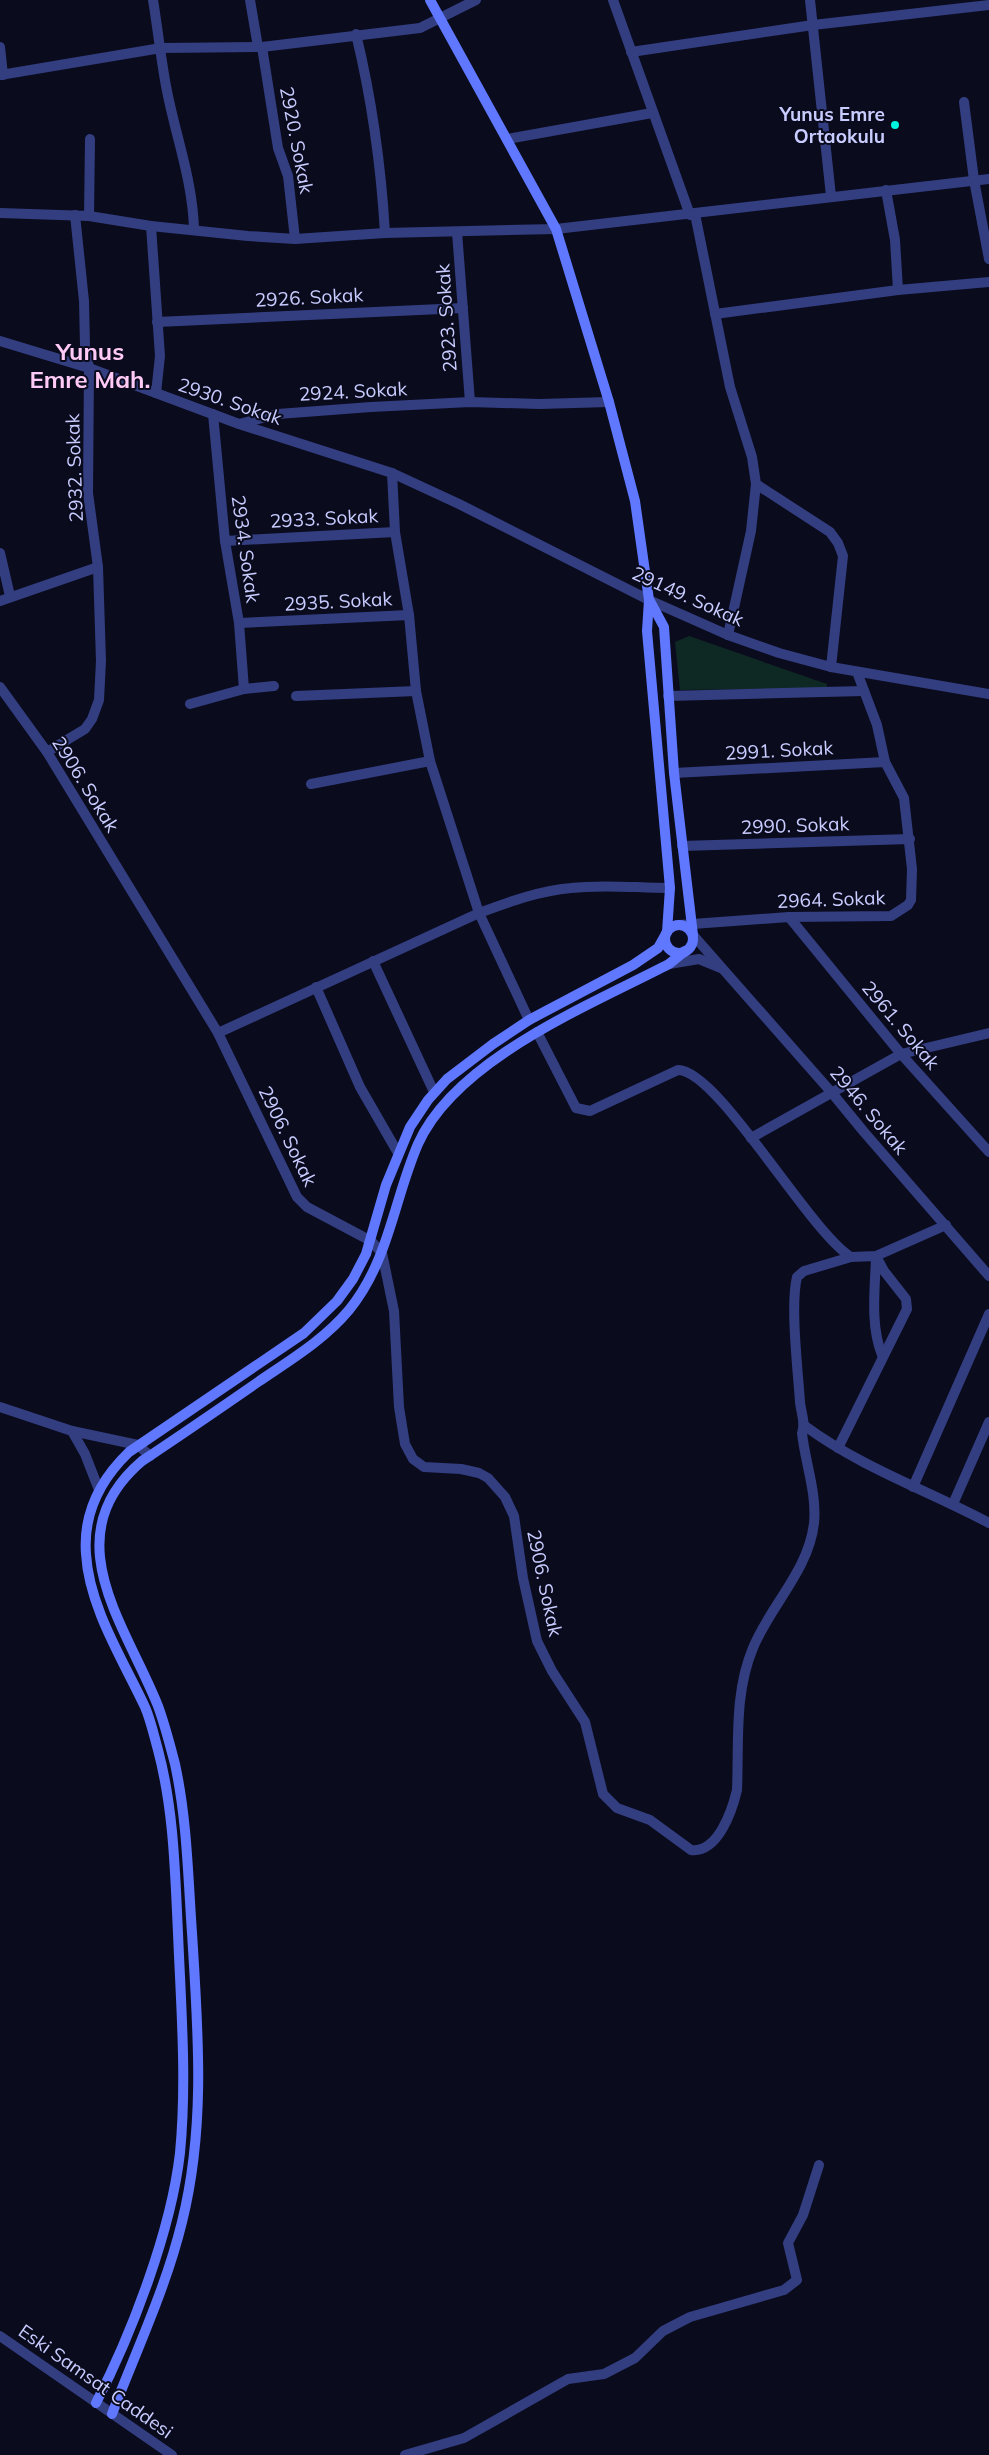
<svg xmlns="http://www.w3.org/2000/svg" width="989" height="2455" font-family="Mulish,sans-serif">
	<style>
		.green { fill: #0e2923 }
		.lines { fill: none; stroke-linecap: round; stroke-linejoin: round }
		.minor { stroke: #333e80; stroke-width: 10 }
		.tertiary { stroke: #333e80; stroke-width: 10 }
		.secondary { stroke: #5f78ff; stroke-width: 10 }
		.poi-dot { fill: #00f3df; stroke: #0b0b1e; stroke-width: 2 }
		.labels { text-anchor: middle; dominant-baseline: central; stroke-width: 4; stroke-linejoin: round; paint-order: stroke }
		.poi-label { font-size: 19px; font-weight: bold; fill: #c8ccff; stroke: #0b0b1e; text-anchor: end }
		.street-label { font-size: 19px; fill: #c8ccff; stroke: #0b0b1e }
		.district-label { font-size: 24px; font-weight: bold; fill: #ffcaf5; stroke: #0b0b1e }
	</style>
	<rect width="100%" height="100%" fill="#0b0b1e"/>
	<path class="green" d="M689,636L827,684V688L680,690L675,642Z"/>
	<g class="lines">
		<g class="minor">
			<path d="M153,0C158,30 161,61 167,91C176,137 193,182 194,230"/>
			<path d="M250,0L258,47"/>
			<path d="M613,0L690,215"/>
			<path d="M810,0L831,196"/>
			<path d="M356,34C372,100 381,165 385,233"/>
			<path d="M0,47L3,75"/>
			<path d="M262,47L278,148L288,176L295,239"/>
			<path d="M631,52L813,25L989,5"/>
			<path d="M0,75L161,48L262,47L420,28L476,0"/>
			<path d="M964,102L974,180L989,259"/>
			<path d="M507,139L652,113"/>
			<path d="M886,190L895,240L898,290"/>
			<path d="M0,213L89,216L151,226L248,236L295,239L385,233L556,229L989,179"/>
			<path d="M695,214L730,387L752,457L756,484L830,532L838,543L843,556L831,667"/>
			<path d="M89,216L90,139"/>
			<path d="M151,226L160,356L156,393"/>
			<path d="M457,232L470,402"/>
			<path d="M715,314L898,290L989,282"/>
			<path d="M157,322L463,308"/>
			<path d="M213,414L225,541L239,623L244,689"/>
			<path d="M239,424L278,414L371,407L470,402L539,404L609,402"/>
			<path d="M392,473L395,532L409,615L416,691L430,761L479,913L529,1020"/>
			<path d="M225,541L395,532"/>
			<path d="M0,553L10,596"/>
			<path d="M0,601L98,567"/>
			<path d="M239,623L409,615"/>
			<path d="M728,635L751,531L756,484"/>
			<path d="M296,696L416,691"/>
			<path d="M668,696L864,691"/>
			<path d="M190,704L244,689L274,686"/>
			<path d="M47,752L85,729L92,719L99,700L101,661L98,567L88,493L89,368L85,346L84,301L75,215"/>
			<path d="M674,773L885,762"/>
			<path d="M311,784L430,761"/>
			<path d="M682,846L910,839"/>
			<path d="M789,917L901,1054L989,1152"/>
			<path d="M679,925L789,917L891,916L908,905L911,900L912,869L904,798L885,762L877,725L857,672"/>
			<path d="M693,935L832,1093L864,1132L989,1276"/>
			<path d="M373,961L434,1092"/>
			<path d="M669,964L699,959L721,968"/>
			<path d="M316,987L360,1087L398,1153"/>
			<path d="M537,1032L576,1108L590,1111L678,1070C718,1070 808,1230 851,1257"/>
			<path d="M218,1033L479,913C509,902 538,891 571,888C603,884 637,888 670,888"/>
			<path d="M751,1138L901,1054L989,1033"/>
			<path d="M876,1257C875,1289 870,1325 882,1355"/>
			<path d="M805,1426C862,1468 927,1490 989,1523"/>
			<path d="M838,1448L907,1309L906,1299L884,1271L876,1256"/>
			<path d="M913,1487L989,1314"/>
			<path d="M953,1504L989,1422"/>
			<path d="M405,2455L464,2438L568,2379L604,2374L635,2358L663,2331L690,2317L784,2290L797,2280L788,2243L803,2215L819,2165"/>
		</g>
		<g class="tertiary">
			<path d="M0,341L89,368L239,424L392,473L459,504L649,600L728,635L779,653L831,667L989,694"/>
			<path d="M0,687L47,752L218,1033L297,1197L307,1207L371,1241L382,1253L394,1311L399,1407L405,1444L413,1459L424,1467L461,1469L479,1473L488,1478L505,1497L514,1516L523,1578L537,1641L552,1671L585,1722L603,1794L617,1808L650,1820L691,1850C718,1853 732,1811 737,1790C739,1743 734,1693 753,1648C770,1606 809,1570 814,1523C817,1493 805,1462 802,1433C806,1423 801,1413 800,1402C798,1371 790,1305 797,1277L804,1271L851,1257L876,1256L946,1225"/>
			<path d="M0,1407L72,1431L138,1445L150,1456"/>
			<path d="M72,1431L85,1454L99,1490"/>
			<path d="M0,2336L172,2455"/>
		</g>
		<g class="secondary">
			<path d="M650,601L664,627L674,773L693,935"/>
			<circle cx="679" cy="939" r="14"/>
			<path d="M96,2403C132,2333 171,2231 180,2153C187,2080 181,2007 178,1933C175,1872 174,1810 158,1750C154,1736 151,1721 145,1707C123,1660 89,1607 86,1554C83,1514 100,1480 129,1452L304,1333L337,1301L353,1279L366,1254L386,1185L410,1127L428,1100L447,1079L493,1044L529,1020L633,965L658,948L667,932L670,888L647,631L649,600L635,501L609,402L556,229L430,0"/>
			<path d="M112,2414C136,2351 166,2288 182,2222C206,2126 198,2030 192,1933C188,1876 187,1819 175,1764C170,1745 165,1725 158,1706C126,1625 53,1537 142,1461C181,1435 219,1409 258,1382C290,1360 324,1340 349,1310C389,1261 394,1199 418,1144C456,1059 590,1005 669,964L685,951"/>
		</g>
	</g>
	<circle class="poi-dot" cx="895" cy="125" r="5"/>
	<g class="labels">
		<g class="poi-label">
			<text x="885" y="114">Yunus Emre<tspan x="885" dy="22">Ortaokulu</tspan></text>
		</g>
		<g class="street-label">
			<text transform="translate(297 140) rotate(79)">2920. Sokak</text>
			<text transform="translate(309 297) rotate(-3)">2926. Sokak</text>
			<text transform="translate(446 318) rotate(-94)">2923. Sokak</text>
			<text transform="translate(353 391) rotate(-3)">2924. Sokak</text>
			<text transform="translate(230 401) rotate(19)">2930. Sokak</text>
			<text transform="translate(74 468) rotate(-92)">2932. Sokak</text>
			<text transform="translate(324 518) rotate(-3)">2933. Sokak</text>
			<text transform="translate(246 549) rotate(82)">2934. Sokak</text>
			<text transform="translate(688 596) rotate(24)">29149. Sokak</text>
			<text transform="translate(338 601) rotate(-3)">2935. Sokak</text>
			<text transform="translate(779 750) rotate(-3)">2991. Sokak</text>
			<text transform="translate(86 784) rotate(58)">2906. Sokak</text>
			<text transform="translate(795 825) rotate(-2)">2990. Sokak</text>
			<text transform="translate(831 899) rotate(-2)">2964. Sokak</text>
			<text transform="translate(901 1025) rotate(50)">2961. Sokak</text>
			<text transform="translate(869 1110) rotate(50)">2946. Sokak</text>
			<text transform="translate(288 1136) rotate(64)">2906. Sokak</text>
			<text transform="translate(545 1583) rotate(78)">2906. Sokak</text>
			<text transform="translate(96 2381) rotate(35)">Eski Samsat Caddesi</text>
		</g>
		<g class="district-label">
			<text x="90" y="351">Yunus<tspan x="90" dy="28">Emre Mah.</tspan></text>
		</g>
	</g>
</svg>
